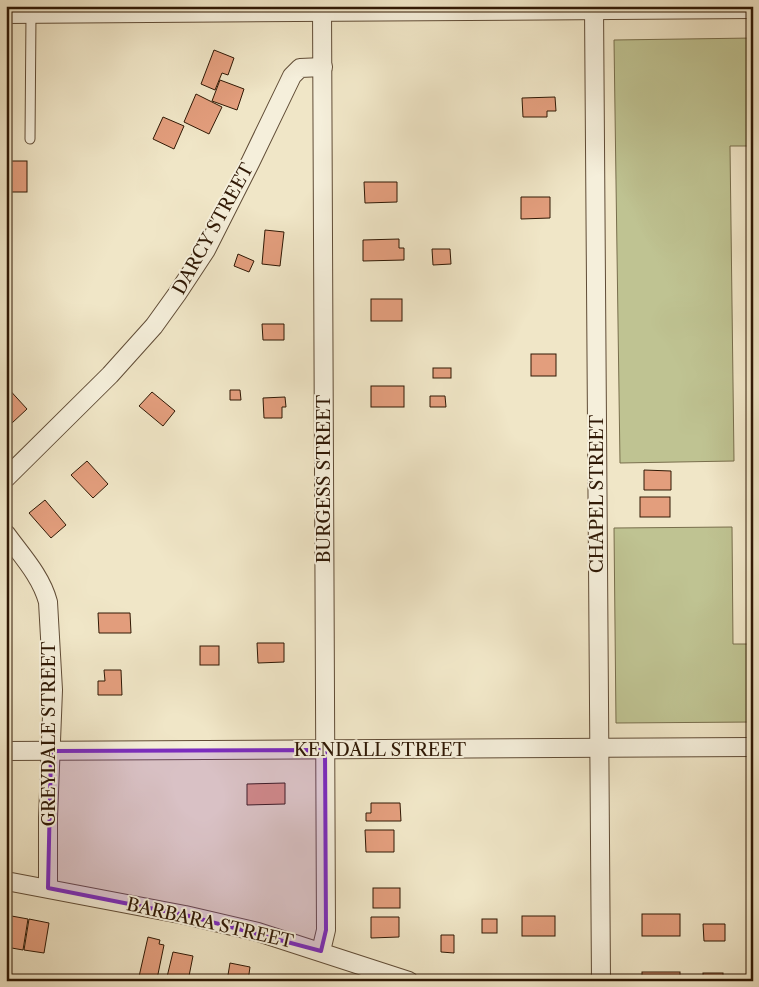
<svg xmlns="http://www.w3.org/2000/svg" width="759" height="987" font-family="'Libre Caslon Text',serif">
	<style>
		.green { fill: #bfc392; stroke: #786e4c }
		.building { fill: #e39e7d; stroke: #301905 }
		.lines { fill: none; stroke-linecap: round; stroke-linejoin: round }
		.service-casing { stroke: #604c36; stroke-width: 11 }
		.minor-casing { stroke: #604c36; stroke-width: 20 }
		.service { stroke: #f5efdb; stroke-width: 9 }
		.minor { stroke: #f5efdb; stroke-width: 18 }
		.marked { fill: #7b2cbf; fill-opacity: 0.2; stroke: #7b2cbf; stroke-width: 4; stroke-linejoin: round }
		.labels { text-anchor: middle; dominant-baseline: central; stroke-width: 4; stroke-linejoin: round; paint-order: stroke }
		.street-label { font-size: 18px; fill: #301905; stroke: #f5efdb }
	</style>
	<rect width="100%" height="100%" fill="#f0e6c7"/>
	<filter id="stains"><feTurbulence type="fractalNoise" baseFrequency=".004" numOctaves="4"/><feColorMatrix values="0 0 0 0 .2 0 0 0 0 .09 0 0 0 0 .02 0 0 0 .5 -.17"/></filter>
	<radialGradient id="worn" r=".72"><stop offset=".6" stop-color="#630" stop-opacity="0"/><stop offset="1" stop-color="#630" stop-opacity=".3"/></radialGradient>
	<g class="green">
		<path d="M753,38V146H730L734,461L620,463L614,40Z"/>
		<path d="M732,527L733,644H753V722L616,723L614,528Z"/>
	</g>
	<g class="building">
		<path d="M214,50L234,58L228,75L222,73L215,90L201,84Z"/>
		<path d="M220,80L244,89L237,110L212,101Z"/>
		<path d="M196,94L222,107L209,134L184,122Z"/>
		<path d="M555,97L556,111H547V117H523L522,98Z"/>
		<path d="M163,117L184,126L174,149L153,139Z"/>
		<rect x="6" y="161" width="21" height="31"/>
		<path d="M364,182H397V202L365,203Z"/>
		<path d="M521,197H550V218L521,219Z"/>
		<path d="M265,230L284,232L280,266L262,264Z"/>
		<path d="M399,239V248H404V260L363,261V240Z"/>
		<path d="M432,249H450L451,264L433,265Z"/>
		<path d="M238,254L254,261L249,272L234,266Z"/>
		<rect x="371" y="299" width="31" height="22"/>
		<path d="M262,324H284V340H263Z"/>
		<rect x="531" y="354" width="25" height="22"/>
		<rect x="433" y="368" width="18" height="10"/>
		<path d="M6,386L27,409L12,423L6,417Z"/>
		<rect x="371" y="386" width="33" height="21"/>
		<path d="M230,390H240L241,400H230Z"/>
		<path d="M152,392L175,411L163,426L139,406Z"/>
		<path d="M430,396H445L446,407H430Z"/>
		<path d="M285,397L286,407H282V418H264L263,398Z"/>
		<path d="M87,461L108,484L93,498L71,475Z"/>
		<path d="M644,470L671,471V490H644Z"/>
		<rect x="640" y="497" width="30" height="20"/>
		<path d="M45,500L66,525L51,538L29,513Z"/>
		<path d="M98,613H130L131,633H99Z"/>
		<path d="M257,643H284V662L258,663Z"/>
		<rect x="200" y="646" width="19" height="19"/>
		<path d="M104,670H121L122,695H98V681H105Z"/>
		<path d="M285,783V804L247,805V784Z"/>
		<path d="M371,803H400L401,821H366V813H371Z"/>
		<path d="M365,830H394V852H366Z"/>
		<rect x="373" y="888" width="27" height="20"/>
		<rect x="642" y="914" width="38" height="22"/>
		<path d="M6,915L28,919L23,950L6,947Z"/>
		<rect x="522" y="916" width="33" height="20"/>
		<path d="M371,917H399V937L371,938Z"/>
		<path d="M29,919L49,923L44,953L24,950Z"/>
		<rect x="482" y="919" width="15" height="14"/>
		<path d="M703,924H725V941H704Z"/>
		<path d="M441,935H454V953L441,952Z"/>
		<path d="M148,937L160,940L159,944L164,945L157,979L138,981Z"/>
		<path d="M173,952L193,956L188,981H166Z"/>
		<path d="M230,963L250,967L248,981H227Z"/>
		<rect x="642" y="972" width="38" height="9"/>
		<rect x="703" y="973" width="20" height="8"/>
	</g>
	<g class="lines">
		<g class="service-casing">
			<path id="service" d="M30,139L31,14"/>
		</g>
		<g class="minor-casing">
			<g id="minor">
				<path d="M594,6L601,981"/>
				<path d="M6,14L753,9"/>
				<path d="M6,478L110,375L154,326L177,294L206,250L251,161L292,76L300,68L323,67"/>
				<path d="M6,534C22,556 41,576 48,602L53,690L48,818V888"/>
				<path d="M6,751L753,747"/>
				<path d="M6,881L185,915L258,932L409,981"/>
				<path d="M321,951L326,930L322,6"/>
			</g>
		</g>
		<use href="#service" class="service"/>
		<use href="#minor" class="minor"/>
	</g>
	<path class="marked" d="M325,750L326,930L321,951L185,915L48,888L51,751Z"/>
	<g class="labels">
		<g class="street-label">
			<text transform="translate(213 229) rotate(-61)">DARCY STREET</text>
			<text transform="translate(324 479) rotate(-90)">BURGESS STREET</text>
			<text transform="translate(597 494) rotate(-90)">CHAPEL STREET</text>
			<text transform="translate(49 734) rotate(-90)">GREYDALE STREET</text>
			<text x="380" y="750">KENDALL STREET</text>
			<text transform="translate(210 923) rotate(13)">BARBARA STREET</text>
		</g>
	</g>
	<rect width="759" height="987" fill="none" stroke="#f0e6c7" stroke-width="25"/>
	<rect x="8" y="8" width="744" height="972" fill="none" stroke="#301905" stroke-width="2.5"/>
	<rect x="12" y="12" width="734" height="962" fill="none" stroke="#301905"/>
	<rect width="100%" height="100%" filter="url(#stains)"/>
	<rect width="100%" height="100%" fill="url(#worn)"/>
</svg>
